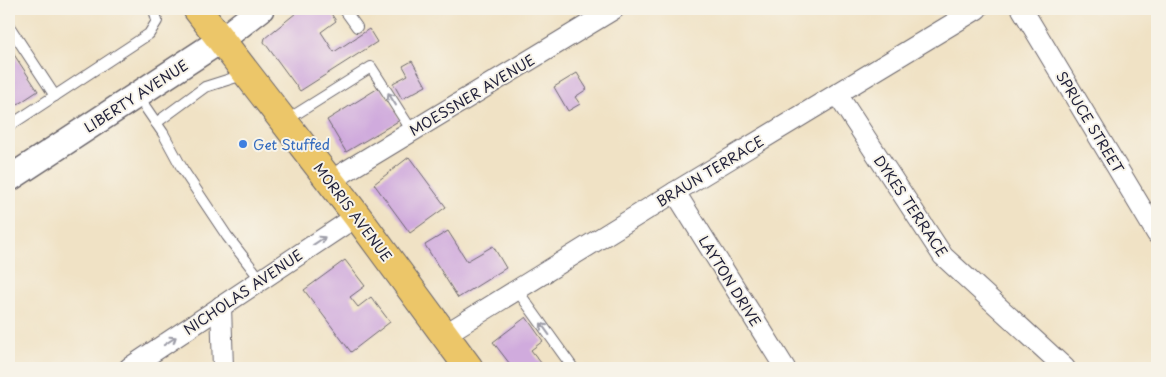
<svg xmlns="http://www.w3.org/2000/svg" width="1166" height="377" font-family="'Playpen Sans',sans-serif">
	<style>
		.building { fill: #d0abdd }
		.lines { fill: none; stroke-linecap: round; stroke-linejoin: round }
		.service-casing { stroke: #6a656b; stroke-width: 12 }
		.minor-casing { stroke: #6a656b; stroke-width: 22 }
		.tertiary-casing { stroke: #6a656b; stroke-width: 28 }
		.primary-casing { stroke: #6a656b; stroke-width: 30 }
		.service { stroke: #fff; stroke-width: 10 }
		.minor { stroke: #fff; stroke-width: 20 }
		.tertiary { stroke: #fff; stroke-width: 25 }
		.primary { stroke: #ecc669; stroke-width: 28 }
		.oneway { stroke: #9c9ca7 }
		.shop-dot { fill: #3f7fe0; stroke: #f7f3e8; stroke-width: 2 }
		.labels { text-anchor: middle; dominant-baseline: central; stroke-width: 4; stroke-linejoin: round; paint-order: stroke }
		.street-label { font-size: 14px; fill: #22223b; stroke: #f7f3e8 }
		.shop-label { font-size: 14px; fill: #366cbe; stroke: #f7f3e8; text-anchor: start }
	</style>
	<rect width="100%" height="100%" fill="#f7f3e8"/>
	<filter id="ink" filterUnits="userSpaceOnUse"><feTurbulence type="fractalNoise" baseFrequency=".02" numOctaves="2"/><feDisplacementMap in="SourceGraphic" scale="10" xChannelSelector="R" yChannelSelector="G"/><feConvolveMatrix kernelMatrix="1 2 1 2 8 2 1 2 1" color-interpolation-filters="sRGB"/></filter>
	<filter id="wash" filterUnits="userSpaceOnUse"><feTurbulence type="fractalNoise" baseFrequency=".0096" numOctaves="4" result="noise"/><feDisplacementMap in="SourceGraphic" scale="20" xChannelSelector="R" yChannelSelector="G"/><feGaussianBlur stdDeviation="1.12" result="paint"/><feColorMatrix in="noise" values="0 0 0 0 0 0 0 0 0 0 0 0 0 0 0 0 0 1.4 0 .05"/><feComposite in="paint" operator="in"/></filter>
	<g filter="url(#wash)">
		<rect width="100%" height="100%" fill="#f0e2c5"/>
		<g id="blocks">
			<g class="building">
				<path d="M301,9H328L336,21L321,32L334,52L369,29L377,42L300,91L264,42L265,38Z"/>
				<path d="M9,47L38,91L9,110Z"/>
				<path d="M412,61L426,86L402,99L393,83L408,75L403,66Z"/>
				<path d="M577,73L587,89L575,97L580,104L568,111L554,87Z"/>
				<path d="M380,87L400,120L346,152L327,120Z"/>
				<path d="M409,157L446,207L410,233L374,184Z"/>
				<path d="M448,231L467,261L493,246L506,268L458,298L425,245Z"/>
				<path d="M345,260L365,286L350,297L358,307L371,297L390,322L351,352L304,290Z"/>
				<path d="M526,317L543,341L531,350L545,368H513L493,342Z"/>
			</g>
		</g>
	</g>
	<g filter="url(#ink)">
		<use href="#blocks" fill-opacity="0" stroke="#6a656b" stroke-width="1"/>
		<g class="lines">
			<g class="service-casing">
				<g id="service">
					<path d="M344,9L357,27"/>
					<path d="M9,26L55,96"/>
					<path d="M137,95L163,133L183,170L227,236L261,280"/>
					<path d="M285,121L371,67L412,131"/>
					<path d="M156,123L205,87L246,74"/>
					<path d="M9,126L149,34L157,21L154,9"/>
					<path d="M517,290L573,368"/>
				</g>
			</g>
			<g class="minor-casing">
				<g id="minor">
					<path d="M1022,9L1157,234"/>
					<path d="M837,94L943,256L1065,368"/>
					<path d="M330,181L614,9"/>
					<path d="M675,192L785,368"/>
					<path d="M221,306L223,368"/>
					<path d="M444,335L675,192L977,9"/>
					<path d="M129,368L357,216"/>
				</g>
			</g>
			<g class="tertiary-casing">
				<path id="tertiary" d="M9,179L221,40L261,9"/>
			</g>
			<g class="primary-casing">
				<path id="primary" d="M197,9L357,216L469,368"/>
			</g>
			<use href="#service" class="service"/>
			<use href="#minor" class="minor"/>
			<use href="#tertiary" class="tertiary"/>
			<use href="#primary" class="primary"/>
		</g>
		<defs><path id="oneway-shaft" d="M-6 0H5M1.5-3L5.5 0L1.5 3" fill="none" stroke-width="1.6" stroke-linecap="round" stroke-linejoin="round" transform="scale(1.25)"/></defs>
		<g class="oneway">
			<use href="#oneway-shaft" transform="translate(392 99) rotate(-122)"/>
			<use href="#oneway-shaft" transform="translate(319 241) rotate(-34)"/>
			<use href="#oneway-shaft" transform="translate(545 329) rotate(-126)"/>
			<use href="#oneway-shaft" transform="translate(170 341) rotate(-34)"/>
		</g>
	</g>
	<circle class="shop-dot" cx="243" cy="144" r="5"/>
	<g class="labels">
		<g class="street-label">
			<text transform="translate(472 95) rotate(-31)">MOESSNER AVENUE</text>
			<text transform="translate(136 96) rotate(-33)">LIBERTY AVENUE</text>
			<text transform="translate(1090 122) rotate(59)">SPRUCE STREET</text>
			<text transform="translate(710 171) rotate(-31)">BRAUN TERRACE</text>
			<text transform="translate(911 206) rotate(56)">DYKES TERRACE</text>
			<text transform="translate(353 212) rotate(53)">MORRIS AVENUE</text>
			<text transform="translate(730 281) rotate(58)">LAYTON DRIVE</text>
			<text transform="translate(243 292) rotate(-34)">NICHOLAS AVENUE</text>
		</g>
		<g class="shop-label">
			<text x="253" y="144">Get Stuffed</text>
		</g>
	</g>
	<rect width="1166" height="377" fill="none" stroke="#f7f3e8" stroke-width="30"/>
</svg>
